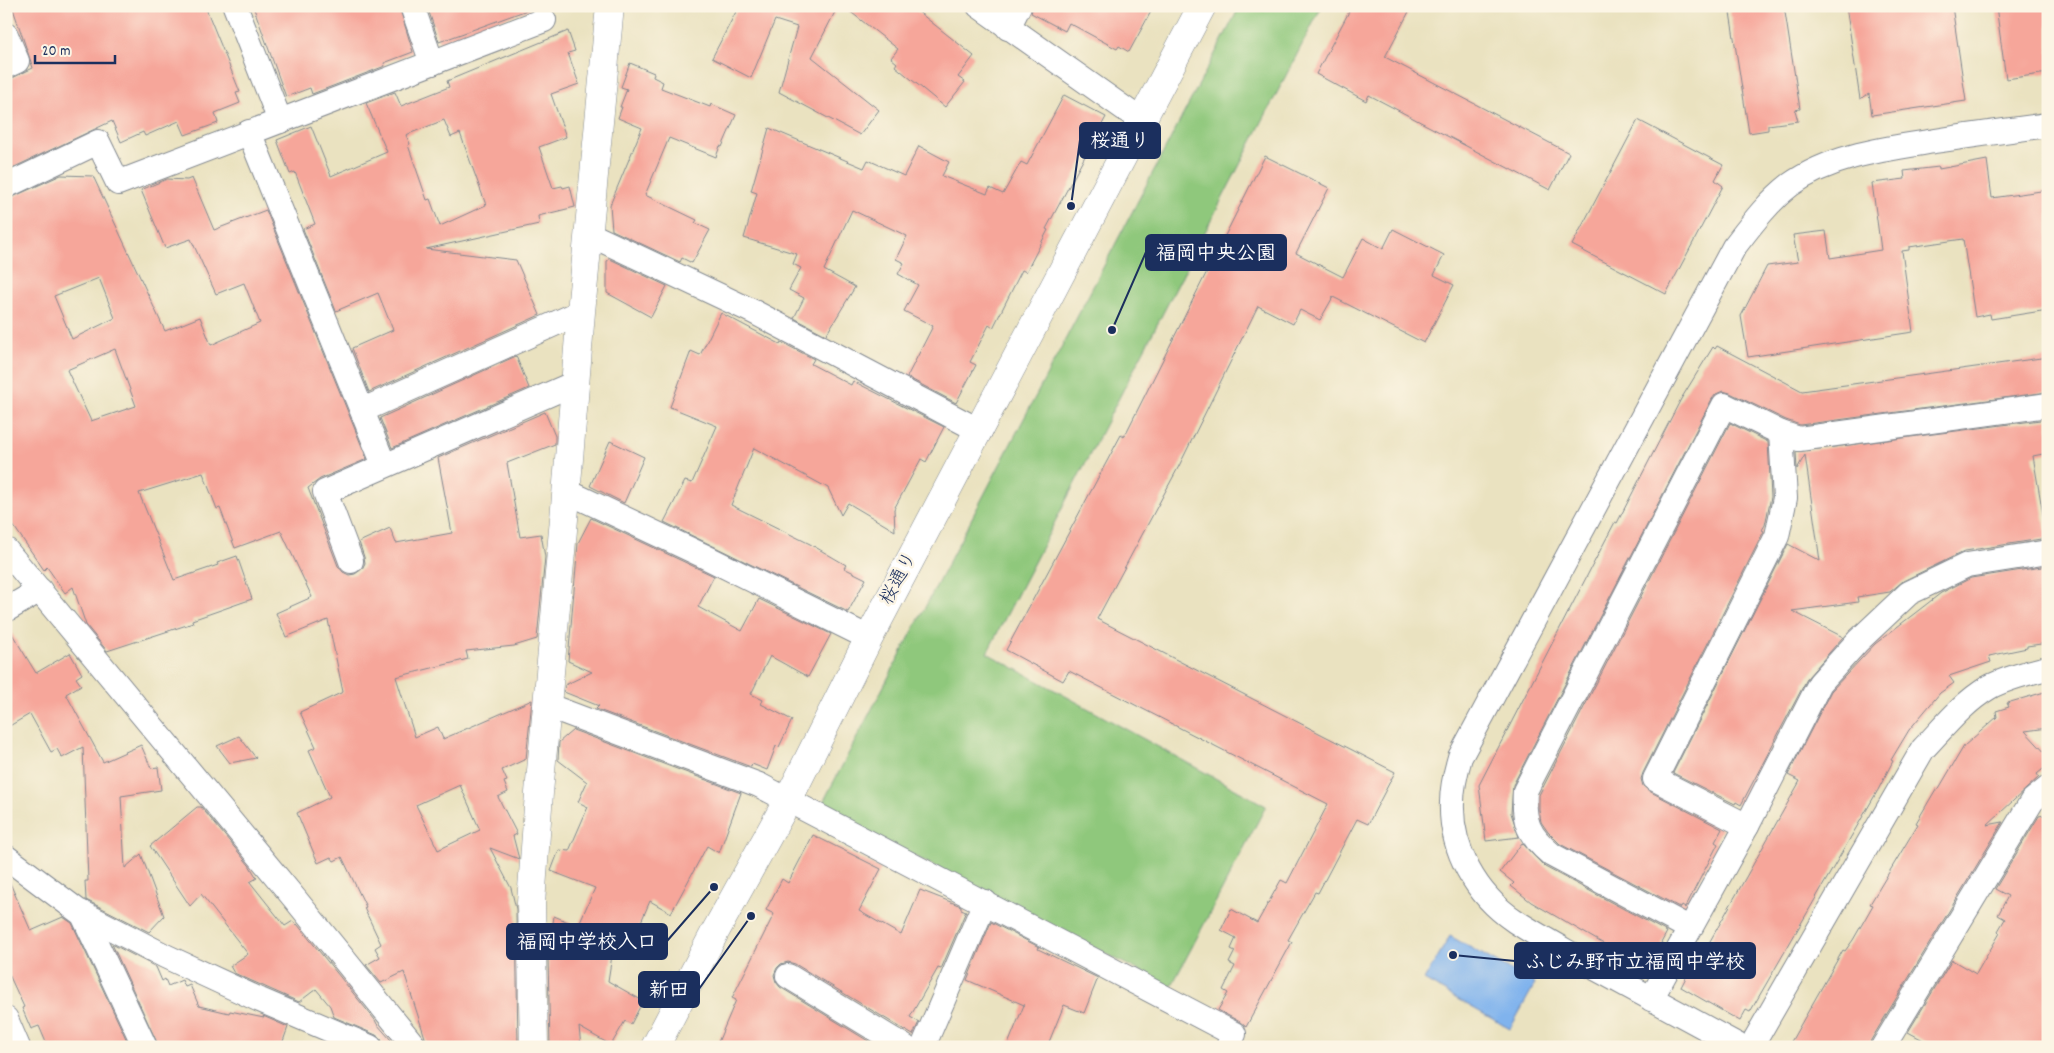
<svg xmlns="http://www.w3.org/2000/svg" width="2054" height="1053" font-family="Dekko,'Klee One',sans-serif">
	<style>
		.green { fill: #8fc87c; stroke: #557c6d }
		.water { fill: #80b3ed; stroke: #4e71a6 }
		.building { fill: #f6a69a; fill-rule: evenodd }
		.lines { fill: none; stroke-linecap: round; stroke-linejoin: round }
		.minor-casing { stroke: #82888f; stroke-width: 26 }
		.tertiary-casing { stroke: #82888f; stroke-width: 29 }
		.minor { stroke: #fff; stroke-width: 24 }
		.tertiary { stroke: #fff; stroke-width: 28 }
		.labels { text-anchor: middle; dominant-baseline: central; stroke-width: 5; stroke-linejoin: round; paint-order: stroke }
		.street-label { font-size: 19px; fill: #1b2f5e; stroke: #fcf5e5 }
		.leader { fill: none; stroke: #1b2f5e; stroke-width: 2 }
		.callout-dot { fill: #1b2f5e; stroke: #fcf5e5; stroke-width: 2 }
		.callout { fill: #1b2f5e; stroke: #1b2f5e; stroke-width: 2 }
		.callout-label { font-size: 20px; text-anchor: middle; font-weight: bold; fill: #fff }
	</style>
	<rect width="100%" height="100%" fill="#fcf5e5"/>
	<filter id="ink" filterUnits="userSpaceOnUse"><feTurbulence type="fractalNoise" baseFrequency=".02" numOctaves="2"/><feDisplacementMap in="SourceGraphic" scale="10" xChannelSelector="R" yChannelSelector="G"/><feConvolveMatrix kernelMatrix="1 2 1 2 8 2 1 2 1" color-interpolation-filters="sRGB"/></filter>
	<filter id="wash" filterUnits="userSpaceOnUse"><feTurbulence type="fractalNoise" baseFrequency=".0096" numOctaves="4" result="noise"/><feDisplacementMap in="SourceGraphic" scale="20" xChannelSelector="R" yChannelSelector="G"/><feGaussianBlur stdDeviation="1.12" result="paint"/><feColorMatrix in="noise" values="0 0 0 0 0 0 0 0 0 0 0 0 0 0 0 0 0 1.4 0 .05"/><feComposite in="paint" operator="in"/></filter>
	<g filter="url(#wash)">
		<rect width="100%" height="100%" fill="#eae2c0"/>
		<path class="green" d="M1240,6H1322L987,653L1266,806L1171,987L820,808Z"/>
		<path class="water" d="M1450,936L1535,984L1510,1029L1424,980Z"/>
		<g id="blocks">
			<g class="building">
				<path d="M12,6H205L240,92L236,93L240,103L215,113L218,123L185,135L179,121L145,136L143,132L121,142L112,121L6,171V81L33,68Z"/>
				<path d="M253,6H399L413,52L384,63L385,66L312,94L310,88L286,97Z"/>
				<path d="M427,6H530V9L439,42Z"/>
				<path d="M739,6H838L812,57L879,110L860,135L779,92L797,27L775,20L751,78L712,58Z"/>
				<path d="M843,6H911L974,56L958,77L965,82L945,107L895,66L897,63L891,58L898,49Z"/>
				<path d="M1033,6H1154L1129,52L1119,46L1117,49L1069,23L1065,31L1031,13Z"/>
				<path d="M1352,6H1412L1385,57L1569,153L1550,190L1369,95L1366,101L1316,74Z"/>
				<path d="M1729,6H1784L1800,109L1795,110L1798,121L1768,125V130L1749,133Z"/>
				<path d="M1846,6H1952L1966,101L1872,115L1869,94L1860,99Z"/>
				<path d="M1996,6H2048V73L2006,79Z"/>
				<path d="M568,31L575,51L568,53L579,84L551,94L566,137L539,147L553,188L562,186L563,188L570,186L575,207L538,216L539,224L426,249L516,260L540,315L369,392L352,348L393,330L378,293L336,311L303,229L315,224L295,172L290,174L277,140L311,126L331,176L387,152L366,103L395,92L401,106L449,87L447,81ZM444,120L451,137L460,133L486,205L440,226L430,199L427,200L408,145L410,144L406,135Z"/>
				<path d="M630,63L654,73L653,77L663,82L661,88L710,107L711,104L736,115L722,147L720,146L716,157L669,138L645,195L697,220L695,223L710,230L692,263L682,258L680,262L612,230L610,205L642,128L618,118L622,107H620L627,89L621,87Z"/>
				<path d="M1064,95L1106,117L1046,229L1048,230L1026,272L1022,270L993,328L989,325L970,362L976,365L956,403L907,377L933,326L904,311L918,285L898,274L904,263L896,259L907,236L852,210L824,270L855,287L826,335L794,318L804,298L789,290L801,268L793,264L797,254L744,238L757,193L751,191L769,128L864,168L868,160L904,176L919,146L949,162L942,176L987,194L990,188L1003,194L1021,162L1027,165Z"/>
				<path d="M1638,120L1723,165L1715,180L1723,186L1666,294L1572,245Z"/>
				<path d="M1265,156L1329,188L1296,253L1343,277L1363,238L1383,249L1393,229L1444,255L1434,275L1454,285L1424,343L1333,297L1320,320L1300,310L1293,324L1258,306L1179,466L1097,619L1395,772L1368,824L1357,819L1318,893L1315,892L1288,940L1292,942L1246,1027L1240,1022L1218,1010L1228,993L1223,990L1235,966L1229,963L1235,951L1231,949L1236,938L1221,930L1231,909L1257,923L1281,880L1287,883L1328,804L1069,671L1063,681L1006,650L1121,435L1124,437Z"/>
				<path d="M1987,160L1992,198L2048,190V310L1991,319L1990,314L1975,317L1963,239L1909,247V250L1902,251L1913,332L1748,357L1741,316L1767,266L1798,262L1793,235L1826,231L1830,258L1881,250L1872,183L1905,179L1904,171L1939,167V169Z"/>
				<path d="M61,175L93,176L165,331L200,317L211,345L260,323L244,283L216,294L191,239L165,248L141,190L167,179L187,180L192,178L214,230L266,210L367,459L320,479L308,488L338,566L343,572L349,575L355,574L362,569L365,563L364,557L359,542L390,528L396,543L452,533L438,458L545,412L555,436V444L507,463L520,537L541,534L545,557L537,639L514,646L466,651L468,659L396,677L415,737L438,727L443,739L532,700L526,759L502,770L507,781L504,782L508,792L498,797L517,834L513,836L519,859L490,848L511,888L516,909L518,1047H428L404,972L381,983L366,965L380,957L375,948L381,944L364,908L366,907L342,857L334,861L331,857L318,863L297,813L330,797L309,750L316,747L300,712L343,692L328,620L286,637L276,613L312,597L281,531L235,548L220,508L217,509L203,473L139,493L174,580L218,565L217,563L237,556L252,599L192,620L193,623L107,651L86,625L73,587L65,593L47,567L44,570L6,515V200ZM99,278L115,318L72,339L54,296ZM115,349L136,406L91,421L67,370ZM460,785L480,830L438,850L416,805Z"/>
				<path d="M610,259L667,286L651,317L607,293V261Z"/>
				<path d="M721,313L780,344L781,342L814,359L811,364L851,385L853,381L944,427L926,462L921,459L894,509L895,531L848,503L841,515L828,488L754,448L731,505L810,544L846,565L844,568L866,579L848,612L664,522L685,481L692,483L717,426L670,407L691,351L700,355Z"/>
				<path d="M1717,346L1802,391L2048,357V392L1800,425L1786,420L1730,393L1723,391L1716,394L1712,399L1513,785L1511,813L1519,837L1486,841L1479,785L1604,543L1615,522L1617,523L1681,399L1713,347L1715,349Z"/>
				<path d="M516,356L529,388L392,448L380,418Z"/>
				<path d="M2048,419V453L2033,456L2047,538L1965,551L1903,581L1890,592L1857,597L1858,602L1792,611L1843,637L1808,677L1741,805L1736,802L1735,804L1673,773L1788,544L1820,561L1805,455L1797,469L1796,452Z"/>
				<path d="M1730,423L1768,442L1771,497L1765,525L1762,530L1764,531L1643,773L1641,779L1643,786L1649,791L1722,829L1715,842L1718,844L1685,908L1682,906L1681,908L1560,844L1548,832L1541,822L1539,810V795Z"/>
				<path d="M610,441L644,457L624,503L590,486Z"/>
				<path d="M591,518L714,576L698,607L742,631L759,599L831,634L808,677L770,656L751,694L763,700L761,704L792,720L779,747L776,746L767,770L752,764L751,767L596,709L599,706L564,692L565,685L592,672L568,661L578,543Z"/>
				<path d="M2048,566V643L2027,646V648L1989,656L1991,662L1949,676L1954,683L1940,693L1909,730L1891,760L1893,761L1878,790L1750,1012L1746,1010L1740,1021L1681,987L1694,962L1697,964L1718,927L1800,781L1788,775L1831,691L1875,644L1941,593L1971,578Z"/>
				<path d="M6,624L36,673L70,653L82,674L76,678L81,685L66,694L103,762L141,745L151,768L158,767L161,790L121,796L125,868L141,854L164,916L149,932L86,900L85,881H88L83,747L62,758L57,749L51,752L30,714L6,728Z"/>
				<path d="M2048,691V728L2025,731L2048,756V765L2037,774L2039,777L1987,825L2003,822L1871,1040L1869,1047H1788L1843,950L1845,951L1853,940L1873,905L1870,904L1918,824L1916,823L1936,789L1938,790L1964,746L1997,717L1996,711L2009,707L2007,703Z"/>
				<path d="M573,730L741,793L719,853L707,846L671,913L650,901L634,938L616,930L608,981L643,1001L631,1024L625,1021L611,1045L579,1027L581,1047H550L548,958L554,916L578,926L595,888L551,871L559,850L569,851L588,807L578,802L587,782L558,760L559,742Z"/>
				<path d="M239,736L256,758L230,763L217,746Z"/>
				<path d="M197,807H201L249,865L257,878L250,882L285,926L293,921L296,925L297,924L375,1020L377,1024L397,1047H384L381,1039L376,1035L334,1017L330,1006L316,989L299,1002L234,973L230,966L248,954L201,894L190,906L150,846Z"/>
				<path d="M2048,814V1047H1936L1908,1032L1952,960L1976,974L2000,933L1998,931L2005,919L1998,915L2008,896L1995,889L2039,816Z"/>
				<path d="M813,835L881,869L859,911L901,935L920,890L961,906V909L966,911L941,969L938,968L910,1017L919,1022L913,1035L795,964L788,962L781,964L777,968L774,975L776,982L780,987L878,1047H716L736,1000L732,998L774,914L766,910L782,879L788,883Z"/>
				<path d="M1522,843L1545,867L1667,932L1661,943L1665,945L1654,964L1646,960L1642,966L1531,902L1511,886L1514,883L1500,872Z"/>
				<path d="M6,874L31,931L63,917L72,923L130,1047H48L39,1026L31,1029L22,1008L24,1007L6,968Z"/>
				<path d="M991,922L1039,947L1038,949L1098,978L1084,1013L1064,1005L1047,1047H1007L1024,1005L967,980Z"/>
				<path d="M112,944L156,967L162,981L165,979L168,986L182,980L185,987L190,985L199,1006L229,1013L230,1011L264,1018L263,1016L288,1027L281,1047H159Z"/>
			</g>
		</g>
	</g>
	<g filter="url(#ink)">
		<use href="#blocks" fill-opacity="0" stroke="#82888f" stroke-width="1"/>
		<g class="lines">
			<g class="minor-casing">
				<g id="minor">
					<path d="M235,6L280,121"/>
					<path d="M412,6L432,63"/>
					<path d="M979,6L1142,121"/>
					<path d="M1008,28L1019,6"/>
					<path d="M6,35L17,61L6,66"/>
					<path d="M249,132L384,465"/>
					<path d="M6,186L98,142L118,183L544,20"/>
					<path d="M589,234L754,312L980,431"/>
					<path d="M363,410L581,312"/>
					<path d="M566,491L704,556L869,638"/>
					<path d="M6,550L295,899L415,1047"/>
					<path d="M351,561L325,492L575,383"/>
					<path d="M6,610L40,590"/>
					<path d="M546,705L759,785L1234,1034L1228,1047"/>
					<path d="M1747,826L1820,683L1858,641L1909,593L1967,565L2048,552"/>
					<path d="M6,857L78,911L165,956L260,1000L370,1047"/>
					<path d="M82,913L145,1047"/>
					<path d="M1689,928L1552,855C1528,835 1523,822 1525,791L1724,405L1781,433L1799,439L2048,405"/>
					<path d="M788,976L905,1047"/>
					<path d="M1651,999L1747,826L1655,779L1777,536L1785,498L1781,433"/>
					<path d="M6,1019L18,1047"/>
					<path d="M923,1047L985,902"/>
					<path d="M1741,1047C1693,1021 1645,995 1597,969C1570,953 1541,938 1515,921C1476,895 1450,849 1452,802C1452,786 1456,771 1460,757L1734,247C1751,225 1768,202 1790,185C1832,155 1885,149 1935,141C1972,135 2010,130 2048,125"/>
					<path d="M1751,1047L1923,749C1943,728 1963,703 1988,688C2001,680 2033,671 2048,668"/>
					<path d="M1883,1047L2032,801L2048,788"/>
				</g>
			</g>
			<g class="tertiary-casing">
				<g id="tertiary">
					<path d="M534,1047L531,903L539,793L565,508L581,312L610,6"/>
					<path d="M655,1047L715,932L788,800L869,638L1202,6"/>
				</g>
			</g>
			<use href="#minor" class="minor"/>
			<use href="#tertiary" class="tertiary"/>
		</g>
	</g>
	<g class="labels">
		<g class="street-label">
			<text transform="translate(900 579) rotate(-62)">桜通り</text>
		</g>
	</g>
	<path class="leader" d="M1071 206L1080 140M1112 330L1146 252M714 887L667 941M1453 955L1515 961M751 916L699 989"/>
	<g class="callout-dot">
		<circle cx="1071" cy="206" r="5"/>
		<circle cx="1112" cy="330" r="5"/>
		<circle cx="714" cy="887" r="5"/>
		<circle cx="1453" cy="955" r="5"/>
		<circle cx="751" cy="916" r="5"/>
	</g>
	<g class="callout">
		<rect x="1080" y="123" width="80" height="35" rx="5"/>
		<rect x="1146" y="235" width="140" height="35" rx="5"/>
		<rect x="507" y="924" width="160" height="35" rx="5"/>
		<rect x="1515" y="943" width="240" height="35" rx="5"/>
		<rect x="639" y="972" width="60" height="35" rx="5"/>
	</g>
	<g class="callout-label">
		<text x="1120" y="147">桜通り</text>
		<text x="1216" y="259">福岡中央公園</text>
		<text x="587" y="948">福岡中学校入口</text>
		<text x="1635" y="968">ふじみ野市立福岡中学校</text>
		<text x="669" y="996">新田</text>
	</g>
	<rect width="2054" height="1053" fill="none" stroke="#fcf5e5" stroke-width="25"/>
	<path d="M35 55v8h80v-8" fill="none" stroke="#1b2f5e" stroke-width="2.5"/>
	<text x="42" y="55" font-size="15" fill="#1b2f5e" stroke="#fcf5e5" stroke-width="4" paint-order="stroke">20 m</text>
</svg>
